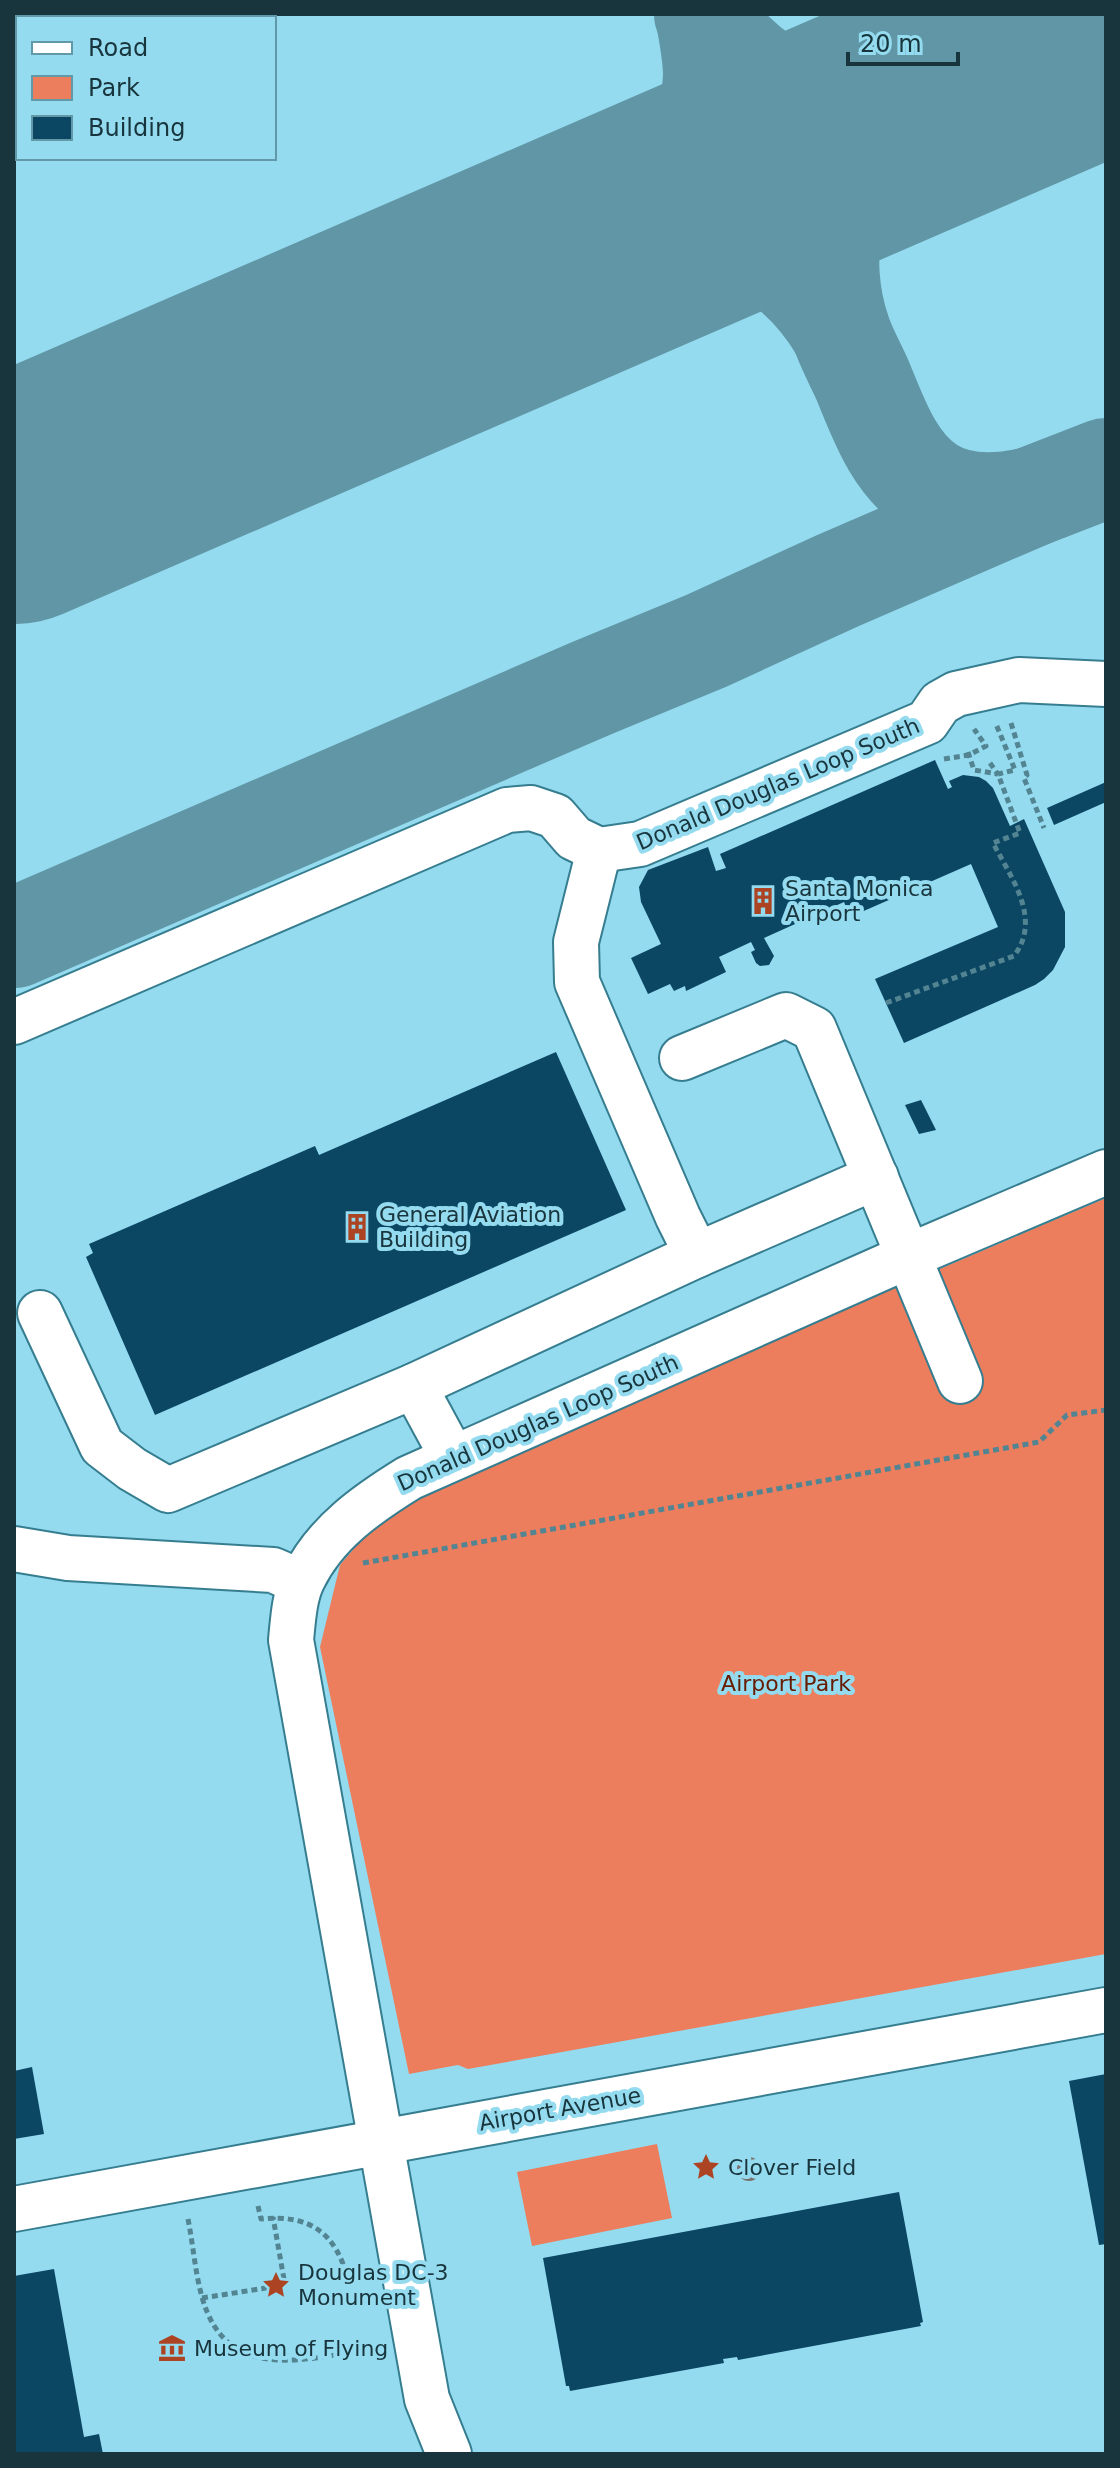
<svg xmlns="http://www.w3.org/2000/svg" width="1120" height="2468" font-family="'DejaVu Sans',sans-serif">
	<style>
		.green { fill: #ed7e5d }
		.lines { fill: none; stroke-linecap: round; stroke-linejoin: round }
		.taxiway { stroke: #6096a6; stroke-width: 100 }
		.runway { stroke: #6096a6; stroke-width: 248 }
		.building { fill: #0b4663 }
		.minor-casing { stroke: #357d8f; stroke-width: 48 }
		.path { stroke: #538492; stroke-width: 5; stroke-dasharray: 6 4; stroke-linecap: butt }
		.minor { stroke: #fff; stroke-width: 44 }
		.tree { fill: #7b716c }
		.labels { text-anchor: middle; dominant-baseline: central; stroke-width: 8; stroke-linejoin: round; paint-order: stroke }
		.street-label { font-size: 22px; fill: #18353d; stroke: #94dbef }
		.poi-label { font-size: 22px; fill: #18353d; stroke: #94dbef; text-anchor: start }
		.park-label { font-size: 22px; fill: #671b01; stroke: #94dbef }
	</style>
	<rect width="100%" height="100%" fill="#94dbef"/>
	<g class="green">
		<path d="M1106,1198V1954L468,2069L458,2065L409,2074L320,1647L340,1565L373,1526L442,1481Z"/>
		<path d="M657,2144L672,2218L532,2246L517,2172Z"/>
	</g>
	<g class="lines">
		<g class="taxiway">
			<path d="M704,14C711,30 726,45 739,57C795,111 858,108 930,103"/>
			<path d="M107,18L116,14"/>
			<path d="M14,58L18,57"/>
			<path d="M930,103C889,136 849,172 834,226C825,257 830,299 840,329C845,346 855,363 862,379C878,417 893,463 930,487C959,506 998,504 1031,497"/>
			<path d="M612,240C637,238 662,233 686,232C753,231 807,275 840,330"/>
			<path d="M612,240C664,193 711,150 713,75C713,56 709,37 706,19"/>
			<path d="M14,938L592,688L706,641L837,581L1031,497L1106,468"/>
		</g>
		<path class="runway" d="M14,500L1106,27"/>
	</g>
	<g class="building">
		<path d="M935,760L948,789L952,787L949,781L963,775L979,777L986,781L993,788L1010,826L1024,819L1065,912V947L1053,970L1044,979L1035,985L904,1043L875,979L998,927L971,864L850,917L844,902L764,938L774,956L769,965L760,966L756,963L751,952L755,950L751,942L719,957L726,972L686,991L685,986L674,991L670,984L648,994L631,958L661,944L641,902L639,887L648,870L708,847L716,871L726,868L720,854Z"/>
		<path d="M1106,782V802L1054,825L1047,808Z"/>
		<path d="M556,1052L626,1210L155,1415L86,1257L93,1253L89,1244L315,1146L319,1155Z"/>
		<path d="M921,1100L936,1130L919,1134L905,1105Z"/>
		<path d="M32,2067L44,2134L14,2139V2071Z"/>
		<path d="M1106,2074V2244L1099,2245L1069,2081Z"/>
		<path d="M899,2192L923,2322L920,2323L921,2326L738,2360L737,2357L723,2359L724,2363L570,2391L569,2386H566L543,2258Z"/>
		<path d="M54,2269L84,2437L99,2434L103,2454H14V2276Z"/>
	</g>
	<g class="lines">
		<g class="minor-casing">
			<g id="minor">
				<path d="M599,850L576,942L577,982L678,1217L697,1255"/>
				<path d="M14,1022L507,810L531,808L555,816L574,838L599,850L640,844L927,722L940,703L956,694L1019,680L1106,684"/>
				<path d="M682,1058L786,1015L814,1029L960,1381"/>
				<path d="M40,1313L102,1446L132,1469L168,1490L414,1386L453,1458"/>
				<path d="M414,1386L697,1255L876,1177"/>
				<path d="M14,1549L68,1558L273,1570L301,1582"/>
				<path d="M14,2209L1106,2010"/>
				<path d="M449,2454L427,2399L291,1640C293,1621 294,1597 303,1579C325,1533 367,1504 409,1478L909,1256L1106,1172"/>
			</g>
		</g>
		<g class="path">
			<path d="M1011,723L1027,775L1024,778L1044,828"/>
			<path d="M968,752L974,770L998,774"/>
			<path d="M944,759L969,755L986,746L974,729"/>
			<path d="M990,763L997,773"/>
			<path d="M886,1003L1014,956C1042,919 1012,879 993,843L1020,833L998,774L1015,770L996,724"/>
			<path d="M363,1563L1039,1442L1067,1415L1106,1410"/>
			<path d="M258,2206L261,2219C309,2214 336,2232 348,2280L357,2279"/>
			<path d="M188,2219C193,2244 195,2272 202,2297C226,2384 305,2359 371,2349"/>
			<path d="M202,2298L285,2285L273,2217"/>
		</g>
		<use href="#minor" class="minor"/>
	</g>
	<circle class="tree" cx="749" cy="2169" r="12"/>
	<defs>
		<g id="building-bare" transform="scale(2.16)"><path d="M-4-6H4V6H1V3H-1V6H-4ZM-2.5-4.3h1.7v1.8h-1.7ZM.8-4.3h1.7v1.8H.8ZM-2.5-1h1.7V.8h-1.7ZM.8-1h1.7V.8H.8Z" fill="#ac4424" stroke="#94dbef" stroke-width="2.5" paint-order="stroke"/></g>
		<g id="sight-bare" transform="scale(2.16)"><path d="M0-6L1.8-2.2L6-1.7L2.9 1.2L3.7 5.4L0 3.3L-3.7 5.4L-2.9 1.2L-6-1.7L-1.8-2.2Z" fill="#ac4424" stroke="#94dbef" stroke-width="2.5" paint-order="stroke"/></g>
		<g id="museum-bare" transform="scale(2.16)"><path d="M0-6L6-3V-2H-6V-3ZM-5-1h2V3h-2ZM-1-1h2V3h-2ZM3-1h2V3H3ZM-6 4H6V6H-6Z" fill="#ac4424" stroke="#94dbef" stroke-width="2.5" paint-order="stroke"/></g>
	</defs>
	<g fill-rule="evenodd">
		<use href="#building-bare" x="763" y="901"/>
		<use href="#building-bare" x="357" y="1227"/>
		<use href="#sight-bare" x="706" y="2167"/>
		<use href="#sight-bare" x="276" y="2285"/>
		<use href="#museum-bare" x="172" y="2348"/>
	</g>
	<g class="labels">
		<g class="street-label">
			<text transform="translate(778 784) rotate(-23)">Donald Douglas Loop South</text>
			<text transform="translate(538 1423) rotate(-24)">Donald Douglas Loop South</text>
			<text transform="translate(560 2109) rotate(-10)">Airport Avenue</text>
		</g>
		<g class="poi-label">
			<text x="785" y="888">Santa Monica<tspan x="785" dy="25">Airport</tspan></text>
			<text x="379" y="1214">General Aviation<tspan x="379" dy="25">Building</tspan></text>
			<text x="728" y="2167">Clover Field</text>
			<text x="298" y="2272">Douglas DC-3<tspan x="298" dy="25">Monument</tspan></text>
			<text x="194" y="2348">Museum of Flying</text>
		</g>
		<g class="park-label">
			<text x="786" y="1683">Airport Park</text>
		</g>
	</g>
	<rect width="1120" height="2468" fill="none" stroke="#18353d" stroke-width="32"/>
	<rect x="16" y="16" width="260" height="144" fill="#94dbef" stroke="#6299a8" stroke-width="2"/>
	<rect x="32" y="42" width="40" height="12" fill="#ffffff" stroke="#6299a8" stroke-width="2"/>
	<text x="88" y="56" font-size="24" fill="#18353d">Road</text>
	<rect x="32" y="76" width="40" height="24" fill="#ed7e5d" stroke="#6299a8" stroke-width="2"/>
	<text x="88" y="96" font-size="24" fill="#18353d">Park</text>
	<rect x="32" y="116" width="40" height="24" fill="#0b4663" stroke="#6299a8" stroke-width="2"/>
	<text x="88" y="136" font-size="24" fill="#18353d">Building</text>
	<path d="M848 52v12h110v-12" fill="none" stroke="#18353d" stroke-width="4"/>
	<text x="860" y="52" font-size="24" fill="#18353d" stroke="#94dbef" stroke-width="6" paint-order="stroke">20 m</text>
</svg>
